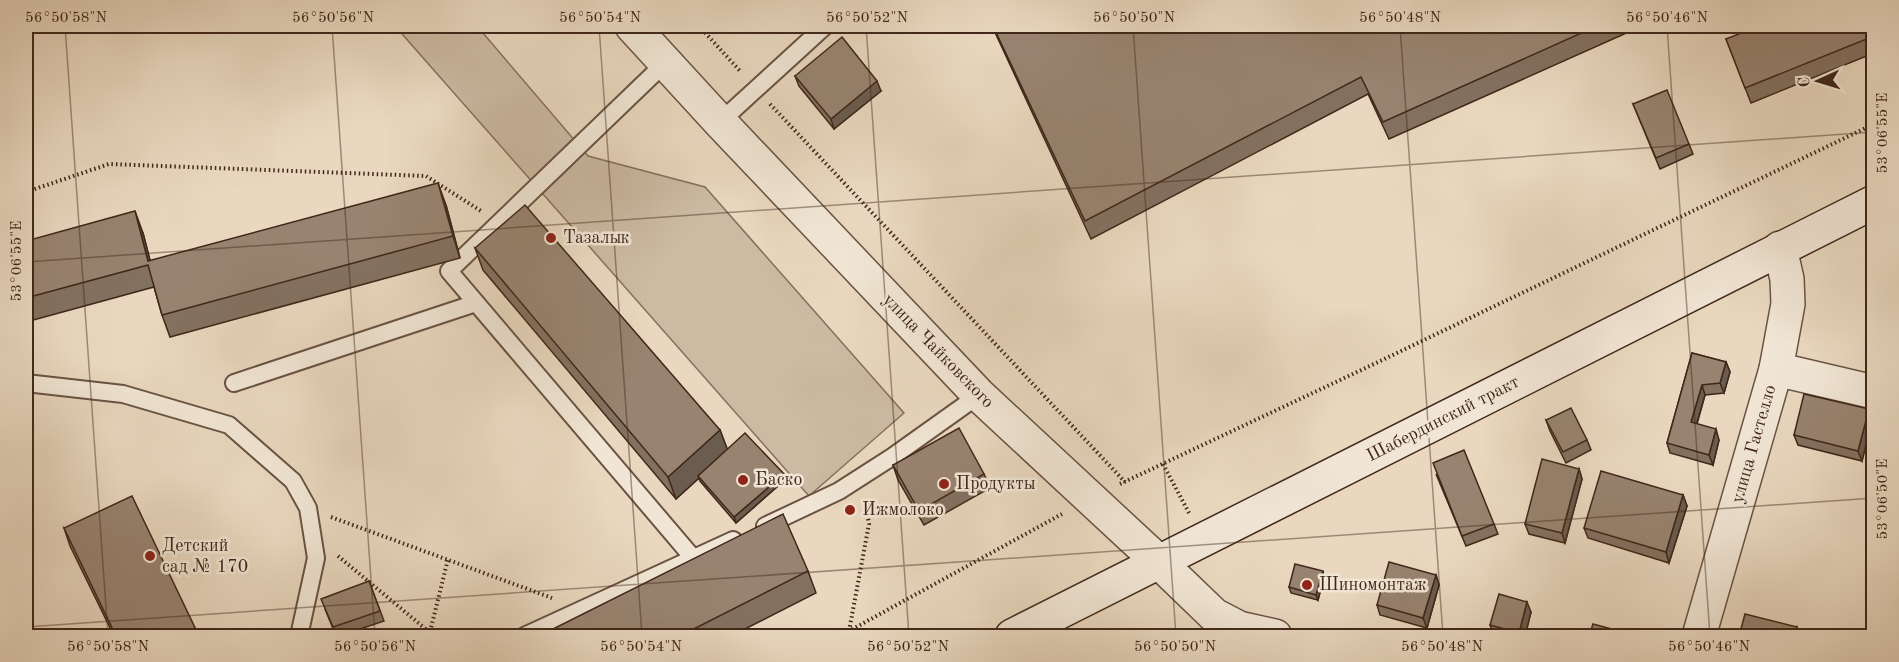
<svg xmlns="http://www.w3.org/2000/svg" width="1899" height="662" font-family="'Old Standard TT',serif">
	<style>
		.green { fill: #ccbaa3; stroke: #86705e; stroke-width: 1.5 }
		.lines { fill: none; stroke-linecap: round; stroke-linejoin: round }
		.service-casing { stroke: #6a5343; stroke-width: 20 }
		.minor-casing { stroke: #6a5343; stroke-width: 36 }
		.secondary-casing { stroke: #40271a; stroke-width: 36 }
		.path { stroke: #40271a; stroke-width: 4; stroke-dasharray: 1.5 3; stroke-linecap: butt }
		.service { stroke: #f1e6d5; stroke-width: 16 }
		.minor { stroke: #f1e6d5; stroke-width: 33 }
		.secondary { stroke: #f1e6d5; stroke-width: 33 }
		.wall { fill: #837160; stroke: #40271a; stroke-width: 1.5 }
		.shaded-wall { fill: #6a5c4e; stroke: #40271a; stroke-width: 1.5 }
		.building { fill: #988370; stroke: #40271a; stroke-width: 1.5 }
		.ticks { fill: none; stroke: #40271a; stroke-width: 1.5; stroke-opacity: 0.45 }
		.poi-dot { fill: #8f2418; stroke: #f1e6d5; stroke-width: 2 }
		.labels { text-anchor: middle; dominant-baseline: central; stroke-width: 5; stroke-linejoin: round; paint-order: stroke }
		.poi-label { font-size: 18px; fill: #40271a; stroke: #f1e6d5; text-anchor: start }
		.street-label { font-size: 18px; fill: #40271a; stroke: #f1e6d5 }
		.neatline { fill: none; stroke: #40271a; stroke-width: 2 }
		.ticks-label { font-size: 15px; text-anchor: middle; fill: #40271a }
	</style>
	<rect width="100%" height="100%" fill="#e9d8bf"/>
	<filter id="stains"><feTurbulence type="fractalNoise" baseFrequency=".00333" numOctaves="4"/><feColorMatrix values="0 0 0 0 .2 0 0 0 0 .09 0 0 0 0 .02 0 0 0 .5 -.17"/></filter>
	<radialGradient id="worn" r=".72"><stop offset=".6" stop-color="#630" stop-opacity="0"/><stop offset="1" stop-color="#630" stop-opacity=".3"/></radialGradient>
	<path class="green" d="M395,26H477L588,156L705,187L904,413L809,496Z"/>
	<g class="lines">
		<g class="service-casing">
			<g id="service">
				<path d="M665,63L449,271L694,559"/>
				<path d="M720,122L825,26"/>
				<path d="M26,383L123,394L229,425L293,481L308,508L316,558L299,636"/>
				<path d="M234,383L476,303"/>
				<path d="M765,526L839,491L892,457L979,395"/>
				<path d="M524,636L733,540"/>
			</g>
		</g>
		<g class="minor-casing">
			<g id="minor">
				<path d="M632,26L720,122L979,395L1160,563L1214,615L1239,628L1275,636"/>
				<path d="M1776,369L1874,392"/>
				<path d="M1699,636L1776,369L1788,304L1787,279L1780,248"/>
			</g>
		</g>
		<g class="secondary-casing">
			<path id="secondary" d="M1012,636L1874,202"/>
		</g>
		<g class="path">
			<path d="M699,26L741,72"/>
			<path d="M770,104L1125,482"/>
			<path d="M26,192L109,164L426,176L481,211"/>
			<path d="M1163,464L1189,513"/>
			<path d="M1120,484L1374,364L1874,124"/>
			<path d="M331,517L552,598"/>
			<path d="M338,556L434,636"/>
			<path d="M849,631L869,524L865,500"/>
			<path d="M429,636L448,559"/>
			<path d="M840,636L1062,514"/>
		</g>
		<use href="#service" class="service"/>
		<use href="#minor" class="minor"/>
		<use href="#secondary" class="secondary"/>
	</g>
	<g class="wall">
		<path d="M992,26H1642L1389,139L1368,94L1091,239Z"/>
		<path d="M1874,26V53L1751,103L1726,39Z"/>
		<path d="M795,76L881,91L834,129L799,86Z"/>
		<path d="M1633,104L1689,144L1693,154L1660,169Z"/>
		<path d="M446,205L460,258L170,337L162,315L154,287L26,322V241L143,233L150,261Z"/>
		<path d="M475,248L720,430L727,449L786,479L736,523L700,481L699,478L676,499L483,270Z"/>
		<path d="M1692,353L1726,362L1730,372L1724,393L1705,395L1697,424L1719,440L1713,465L1670,453L1667,443Z"/>
		<path d="M1869,409L1872,420L1862,461L1798,445L1794,435Z"/>
		<path d="M1546,420L1587,440L1591,450L1566,463L1550,431Z"/>
		<path d="M893,465L984,474L990,488L924,525L898,480Z"/>
		<path d="M1579,469L1582,479L1565,543L1529,534L1525,524Z"/>
		<path d="M1436,474L1494,524L1498,534L1466,546Z"/>
		<path d="M1683,495L1687,506L1669,563L1588,538L1584,528Z"/>
		<path d="M64,528L199,636H114L70,546Z"/>
		<path d="M808,571L816,593L731,636H539Z"/>
		<path d="M1436,575L1439,585L1427,628L1380,615L1377,605Z"/>
		<path d="M1324,577L1318,600L1291,593L1289,587Z"/>
		<path d="M369,581L384,621L339,636H336L325,609Z"/>
		<path d="M1531,612L1525,636H1498L1494,635L1490,625Z"/>
	</g>
	<g class="shaded-wall">
		<path d="M877,81L881,91L834,129L831,119Z"/>
		<path d="M438,183L446,205L460,258L453,236Z"/>
		<path d="M135,211L143,233L156,283L148,261Z"/>
		<path d="M1726,362L1730,372L1724,393L1720,383Z"/>
		<path d="M1702,385L1705,395L1694,433L1691,422Z"/>
		<path d="M1869,409L1872,420L1862,461L1858,451Z"/>
		<path d="M1716,429L1719,440L1713,465L1709,455Z"/>
		<path d="M720,430L728,451L698,476L699,478L676,499L668,477Z"/>
		<path d="M1579,469L1582,479L1565,543L1562,533Z"/>
		<path d="M784,474L786,479L736,523L734,517Z"/>
		<path d="M1683,495L1687,506L1669,563L1666,552Z"/>
		<path d="M1323,571L1324,577L1318,600L1316,595Z"/>
		<path d="M1436,575L1439,585L1427,628L1423,618Z"/>
		<path d="M1527,602L1531,612L1525,636H1520L1519,633Z"/>
		<path d="M1797,627L1801,636H1795Z"/>
	</g>
	<g class="building">
		<path d="M993,26H1597L1383,122L1361,77L1085,221Z"/>
		<path d="M1759,26H1874V36L1745,88L1726,39Z"/>
		<path d="M842,37L877,81L831,119L795,76Z"/>
		<path d="M1667,90L1689,144L1656,158L1633,104Z"/>
		<path d="M438,183L453,236L162,315L148,265L26,298V241L135,211L148,261Z"/>
		<path d="M525,205L720,430L668,477L475,248Z"/>
		<path d="M1692,353L1726,362L1720,383L1702,385L1691,422L1716,429L1709,455L1667,443Z"/>
		<path d="M1804,394L1869,409L1858,451L1794,435Z"/>
		<path d="M1571,408L1587,440L1563,452L1546,420Z"/>
		<path d="M959,428L984,474L919,511L893,465Z"/>
		<path d="M745,433L784,474L734,517L698,476Z"/>
		<path d="M1464,450L1494,524L1462,536L1433,463Z"/>
		<path d="M1542,459L1579,469L1562,533L1525,524Z"/>
		<path d="M1601,471L1683,495L1666,552L1584,528Z"/>
		<path d="M132,496L199,636H116L64,528Z"/>
		<path d="M783,514L808,571L680,636H539Z"/>
		<path d="M1389,562L1436,575L1423,618L1377,605Z"/>
		<path d="M1295,564L1323,571L1316,595L1289,587Z"/>
		<path d="M369,581L380,611L333,627L321,599Z"/>
		<path d="M1499,594L1527,602L1519,633L1490,625Z"/>
		<path d="M1745,614L1797,627L1795,636H1739Z"/>
		<path d="M1593,624L1638,636H1589Z"/>
		<path d="M1107,632L1119,636H1105Z"/>
	</g>
	<path class="ticks" d="M65,26L108,636M332,26L375,636M599,26L642,636M866,26L909,636M1133,26L1176,636M1400,26L1443,636M1667,26L1710,636M26,262L1874,132M26,627L1874,498"/>
	<g class="poi-dot">
		<circle cx="551" cy="238" r="6"/>
		<circle cx="743" cy="480" r="6"/>
		<circle cx="944" cy="484" r="6"/>
		<circle cx="850" cy="510" r="6"/>
		<circle cx="150" cy="556" r="6"/>
		<circle cx="1307" cy="585" r="6"/>
	</g>
	<g class="labels">
		<g class="poi-label">
			<text x="563" y="238">Тазалык</text>
			<text x="755" y="480">Баско</text>
			<text x="956" y="484">Продукты</text>
			<text x="862" y="510">Ижмолоко</text>
			<text x="162" y="546">Детский<tspan x="162" dy="21">сад № 170</tspan></text>
			<text x="1319" y="585">Шиномонтаж</text>
		</g>
		<g class="street-label">
			<text transform="translate(938 351) rotate(46)">улица Чайковского</text>
			<text transform="translate(1443 419) rotate(-27)">Шабердинский тракт</text>
			<text transform="translate(1754 444) rotate(-74)">улица Гастелло</text>
		</g>
	</g>
	<rect width="1899" height="662" fill="none" stroke="#e9d8bf" stroke-width="66"/>
	<g transform="translate(1818 81) rotate(266)" stroke="#f1e6d5" stroke-width="4.5" paint-order="stroke">
	<path d="M0-4.5L10 22L0 15L-10 22Z" fill="#40271a"/>
	<text y="-9" font-size="16" font-weight="bold" text-anchor="middle" fill="#40271a">С</text>
	</g>
	<rect x="33" y="33" width="1833" height="596" class="neatline"/>
	<g class="ticks-label">
		<text x="66" y="22">56°50'58"N</text>
		<text x="333" y="22">56°50'56"N</text>
		<text x="600" y="22">56°50'54"N</text>
		<text x="867" y="22">56°50'52"N</text>
		<text x="1134" y="22">56°50'50"N</text>
		<text x="1400" y="22">56°50'48"N</text>
		<text x="1667" y="22">56°50'46"N</text>
		<text transform="translate(1882 133) rotate(-90)" y="5">53°06'55"E</text>
		<text transform="translate(16 261) rotate(-90)" y="5">53°06'55"E</text>
		<text transform="translate(1882 499) rotate(-90)" y="5">53°06'50"E</text>
		<text x="108" y="651">56°50'58"N</text>
		<text x="375" y="651">56°50'56"N</text>
		<text x="641" y="651">56°50'54"N</text>
		<text x="908" y="651">56°50'52"N</text>
		<text x="1175" y="651">56°50'50"N</text>
		<text x="1442" y="651">56°50'48"N</text>
		<text x="1709" y="651">56°50'46"N</text>
	</g>
	<rect width="100%" height="100%" filter="url(#stains)"/>
	<rect width="100%" height="100%" fill="url(#worn)"/>
</svg>
